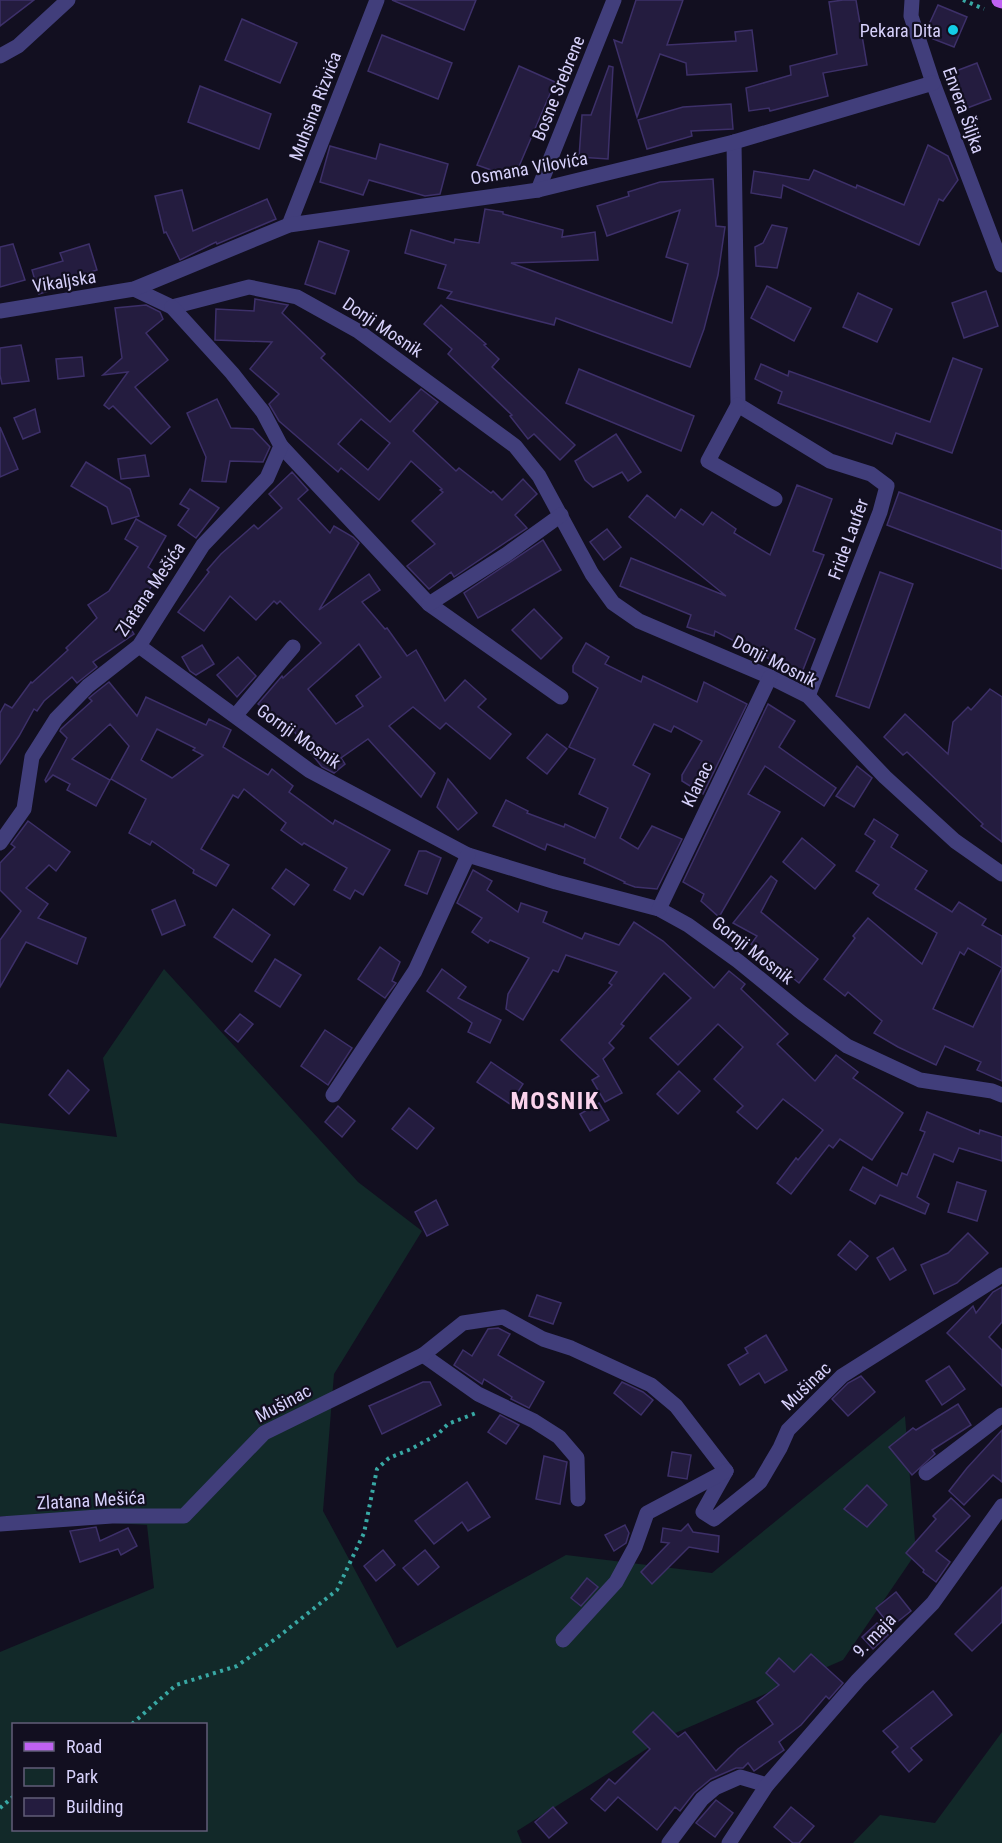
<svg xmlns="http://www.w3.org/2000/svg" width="1002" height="1843" font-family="'Roboto Condensed',sans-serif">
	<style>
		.green { fill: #122929; fill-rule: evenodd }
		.building { fill: #241c3f; stroke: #3d3069; stroke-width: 1.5; fill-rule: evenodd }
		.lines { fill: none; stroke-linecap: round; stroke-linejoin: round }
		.path { stroke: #38a8a4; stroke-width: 4; stroke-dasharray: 3 4.5; stroke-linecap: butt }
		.minor { stroke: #413e7b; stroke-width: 15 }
		.major { stroke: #bf62f2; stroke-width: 15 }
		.poi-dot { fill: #13cce5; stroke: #120f20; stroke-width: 2 }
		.labels { text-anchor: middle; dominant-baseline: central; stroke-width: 4.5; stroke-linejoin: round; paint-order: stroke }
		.poi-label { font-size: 18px; fill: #d7d1fb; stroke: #120f20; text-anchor: end }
		.street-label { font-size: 18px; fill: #d7d1fb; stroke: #120f20 }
		.district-label { font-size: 24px; font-weight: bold; letter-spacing: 1.5px; fill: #fbd3ec; stroke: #120f20 }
	</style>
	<rect width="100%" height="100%" fill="#120f20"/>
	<g class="green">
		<path d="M164,969L358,1182L422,1231L334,1374L323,1511L397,1648L566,1555L712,1573L905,1416L916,1553L843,1660L664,1738L517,1831L522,1843H0V1652L154,1588L147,1525L0,1516V1123L117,1137L103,1058ZM14,1724H206V1830H14Z"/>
		<path d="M1002,1732V1843H853L880,1815L935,1823Z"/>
	</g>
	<g class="building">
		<path d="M0,0H34L0,26Z"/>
		<path d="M392,0H476L464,30Z"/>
		<path d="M636,0H683L667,45L736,41L735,32L752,30L757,71L687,75L686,63L660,54L637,117L614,40L622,43Z"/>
		<path d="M843,0H856L867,65L823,73L828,96L770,111L769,108L749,111L746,88L791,75L790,66L837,54L829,2Z"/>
		<path d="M938,5L967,17L954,47L928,37L926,31Z"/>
		<path d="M242,19L297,43L280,83L225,60Z"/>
		<path d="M382,35L452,63L438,99L368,71Z"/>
		<path d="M977,63L991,99L962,110L948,74Z"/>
		<path d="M519,66L555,82L514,178L477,165Z"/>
		<path d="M609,66L613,67L608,159L579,157L582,115H591Z"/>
		<path d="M200,86L271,114L259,149L188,122Z"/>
		<path d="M731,104L733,129L691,131L692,136L647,149L638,120L683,107Z"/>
		<path d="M380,144L448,164L440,194L425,196L369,180L363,195L320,182L330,146L376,159Z"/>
		<path d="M928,145L948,156L958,180L943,201L939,199L919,245L783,185L781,198L751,193L754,171L809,180L814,170L856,188L857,185L904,205Z"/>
		<path d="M713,179L716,226L725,227L718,275L704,329L690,367L556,318L554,325L447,298L452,292L438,288L446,265L405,253L411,230L454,243L455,239L479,243L485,209L503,212V214L563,230L562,237L595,232L598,260L511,263L672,323L688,264L666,257L680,210L607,236L597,206L629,196L628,192L660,182Z"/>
		<path d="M182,190L193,231L267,199L276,219L217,244L216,242L180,260L166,232L164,233L155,196Z"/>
		<path d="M772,225L787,228L777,268L756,266L755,247L763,243Z"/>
		<path d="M319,241L349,251L335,294L305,284Z"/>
		<path d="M13,244L25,280L0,287V247Z"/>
		<path d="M89,244L97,270L66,280L67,285L39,294L32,270L63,261L60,253Z"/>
		<path d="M767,286L811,308L794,341L751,318Z"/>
		<path d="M986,291L998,326L964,338L952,303Z"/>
		<path d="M858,293L892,309L877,342L843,327Z"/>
		<path d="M255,299L288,305L282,313L325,354L321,358L390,422L421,389L438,402L413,431L456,471L459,468L491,493L493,491L502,500L523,479L537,494L515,515L527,528L454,577L451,572L429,589L407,566L435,544L412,521L443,492L440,490L442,489L411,461L379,500L341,468L338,472L279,421L269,404L279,394L250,369L272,342L215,340L216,309L254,311ZM361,419L390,443L368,470L338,444Z"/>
		<path d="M146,305L160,312L163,319L146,333L168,360L135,387L170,427L151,444L113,406L109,409L104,405L128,372L103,375L122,358L115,308Z"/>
		<path d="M441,305L486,344L484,345L499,359L492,367L575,445L560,460L534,434L528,439L510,416L512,415L448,354L452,349L424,324Z"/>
		<path d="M21,345L29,381L2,384L0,375V348Z"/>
		<path d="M82,357L84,376L58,379L56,359Z"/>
		<path d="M953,358L982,369L952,453L896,433L892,444L778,403L782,392L755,379L761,364L788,376L789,371L930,422Z"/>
		<path d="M579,369L694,416L681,451L566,403Z"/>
		<path d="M217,399L231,428L253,429L270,447L263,462L230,461L226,482L202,481L206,457L187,413Z"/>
		<path d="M35,409L40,432L23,439L14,418Z"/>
		<path d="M0,427L18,469L0,477Z"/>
		<path d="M616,434L641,472L628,481L622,472L593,487L585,480L575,461Z"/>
		<path d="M145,455L149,476L121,479L118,459Z"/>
		<path d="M86,462L130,489L139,516L112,524L107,507L71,486Z"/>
		<path d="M292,472L308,490L298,499L330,533L334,526L353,537L359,543L319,610L369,574L380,590L362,602L385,629L387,628L407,656L416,650L445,701L465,680L486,699L478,707L511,734L490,759L446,723L440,729L413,707L389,726L435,773L421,797L368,739L341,758L345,764L334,773L322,767L293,730L291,732L258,704L282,676L283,678L321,643L280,601L277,604L274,601L256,620L230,596L204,631L178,612L209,572L207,570L221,554L254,525L258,529L282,508L269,494ZM359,644L381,677L356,696L363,706L336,724L308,689Z"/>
		<path d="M797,485L832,499L813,551L824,555L795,629L815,639L801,675L715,631L714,636L687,627L691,615L620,586L631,558L726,596L629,517L647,495L675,518L681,509L703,525L712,512L736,529L734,533L770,555Z"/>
		<path d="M190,489L219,508L196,538L178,525L189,509L180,504Z"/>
		<path d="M899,492L1002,531V569L887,525Z"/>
		<path d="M136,519L166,536L148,567L159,575L127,623L134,634L93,662L97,667L77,683L72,677L44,701L37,711L34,709L19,736L0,764V713L5,704L12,708L31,682L32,683L68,650L66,648L97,618L88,605L109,591L138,547L125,539Z"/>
		<path d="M607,529L621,547L604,560L590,542Z"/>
		<path d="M543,540L561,570L478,618L464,593Z"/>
		<path d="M880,572L913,584L869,708L836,696Z"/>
		<path d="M534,609L562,638L541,659L512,630Z"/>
		<path d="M586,643L609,657L605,664L641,682L643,676L697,702L704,682L747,704L703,794L682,781V775L702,741L674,726L671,732L654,724L633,765L650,774L620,838L638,849L652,826L682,839L657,889L635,887L624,883L625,882L584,863L585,859L547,844L545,850L493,826L506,800L528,811L527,813L564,827L565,824L595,838L608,808L579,794L595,759L569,747L598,688L573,672V666Z"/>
		<path d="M202,645L214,664L196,675L190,671L182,657Z"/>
		<path d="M238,657L256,676L237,697L217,675Z"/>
		<path d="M109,682L137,716L146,697L206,725L209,719L231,730L223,747L268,775L272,769L293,786L289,792L333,824L335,820L390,850L363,895L355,890L350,899L334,890L347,868L304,843L302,845L281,830L286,823L244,789L238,798L233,795L201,849L229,865L216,886L193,873L194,870L152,841L150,845L129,833L146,799L111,779L129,746L110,724L72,759L110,780L96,806L67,790L70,784L53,775L46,782L45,780L67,738L60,731L61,729L92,701L89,698L95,693ZM157,729L195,748L193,750L203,755L172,778L141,760Z"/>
		<path d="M990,689L1002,697V842L981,826L983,824L907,752L903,755L884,737L905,714L948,754L953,722L968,707L971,710Z"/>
		<path d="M768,704L795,721L779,747L836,788L824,806L765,766L748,794L780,812L719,917L701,901L704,894L683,882Z"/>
		<path d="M547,734L567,749L547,774L527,758Z"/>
		<path d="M857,766L872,778L854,807L836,796Z"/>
		<path d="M448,779L477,813L458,830L437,807Z"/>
		<path d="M874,819L898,835L891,847L927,871L915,889L952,912L959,902L986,919L982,925L1002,936V968L968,948L964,955L960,952L933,1009L973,1027L1002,968V1081L977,1070L981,1062L945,1046L936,1065L898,1047L874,1033L882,1021L848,992L845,996L824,979L855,938L853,936L868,918L922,964L937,933L876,896L873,893L879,885L856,871L875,841L865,834Z"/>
		<path d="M28,821L70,852L56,871L49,865L26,888L48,904L38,918L86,938L77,964L26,942L0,987V940L21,911L0,890V863L15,847L11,844Z"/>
		<path d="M802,838L835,865L815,889L783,862Z"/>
		<path d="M419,851H426L441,858L427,894L405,885Z"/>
		<path d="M286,869L309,885L294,905L272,888Z"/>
		<path d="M473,870L492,881L487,890L518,912L521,903L547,912L543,922L582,939L585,933L619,945L634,922L663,941L714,988L729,971L745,984L741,989L788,1034L777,1044L815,1081L836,1055L858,1072L853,1078L903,1113L872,1160L840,1139L833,1148L829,1145L791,1194L777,1183L796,1158L798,1160L823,1130L783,1099L757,1129L737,1112L743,1106L714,1079L743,1047L718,1024L678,1065L650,1038L691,998L664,973L621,1024L624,1026L609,1043L614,1048L603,1059L622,1093L605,1102L592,1080L599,1076L561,1040L612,985L609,983L617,972L566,955L558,972L553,970L523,1020L506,1009L508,994L529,958L490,940L488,943L472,932L482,918L457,903Z"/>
		<path d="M771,876L777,881L761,912L818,959L799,983L751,944L757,936L733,923Z"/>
		<path d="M175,900L185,925L162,935L152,910Z"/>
		<path d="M233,909L270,935L252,962L214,937Z"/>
		<path d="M380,947L400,962L392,981L396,983L385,998L358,979Z"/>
		<path d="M275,959L301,975L280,1007L255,991Z"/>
		<path d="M442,969L466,987L458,998L501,1020L490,1043L468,1032L472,1023L427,991Z"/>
		<path d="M240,1014L253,1024L238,1042L225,1031Z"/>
		<path d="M325,1030L352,1048L328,1085L301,1066Z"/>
		<path d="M491,1062L523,1084L510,1104L477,1082Z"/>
		<path d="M68,1070L89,1090L69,1114L49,1095Z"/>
		<path d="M679,1071L700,1091L678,1114L657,1094Z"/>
		<path d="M599,1103L609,1120L590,1131L580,1114Z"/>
		<path d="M338,1106L355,1121L342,1137L325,1122Z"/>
		<path d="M409,1108L434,1128L417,1149L392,1129Z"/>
		<path d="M927,1112L979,1134L980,1130L1002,1137V1161L959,1148L953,1162L934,1154L917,1197L929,1204L925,1214L880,1195L875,1204L850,1190L863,1167L897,1186L902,1173L907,1175L925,1132L920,1130Z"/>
		<path d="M957,1182L986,1191L977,1221L948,1212Z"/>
		<path d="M436,1200L448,1225L427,1236L415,1212Z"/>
		<path d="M968,1233L988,1253L957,1283L934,1294L921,1265L948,1253Z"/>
		<path d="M850,1241L868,1256L856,1270L838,1255Z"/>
		<path d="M893,1248L906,1270L890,1280L877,1258Z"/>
		<path d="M1002,1287V1322L989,1337L1002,1350V1386L947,1333L973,1306L976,1313L993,1292Z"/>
		<path d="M537,1295L561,1303L553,1324L529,1316Z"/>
		<path d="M498,1328L510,1334L498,1355L544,1382L529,1408L511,1399L512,1397L484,1379L482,1384L454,1365L463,1350L472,1356L488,1329Z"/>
		<path d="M766,1335L787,1370L765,1383L759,1373L740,1385L728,1365L748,1353L745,1348Z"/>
		<path d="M949,1366L965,1389L942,1405L926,1381Z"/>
		<path d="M861,1376L875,1392L848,1416L832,1399L848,1383Z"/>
		<path d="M423,1382H430L441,1405L382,1434L369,1406Z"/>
		<path d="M622,1382L643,1392L653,1400L641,1415L614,1393Z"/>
		<path d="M958,1404L971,1425L932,1450L935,1454L912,1475L889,1447L913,1428L916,1430Z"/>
		<path d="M500,1415L519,1425L506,1444L488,1432Z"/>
		<path d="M1002,1430V1482L993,1475L964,1505L949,1491L967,1468Z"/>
		<path d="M672,1452L691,1455L687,1479L668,1476Z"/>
		<path d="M544,1456L567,1462L560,1504L536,1499Z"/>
		<path d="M467,1482L490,1517L468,1531L462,1522L434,1544L415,1521Z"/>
		<path d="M867,1485L887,1505L867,1527L844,1509Z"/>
		<path d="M951,1498L970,1516L936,1551L950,1562L936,1582L923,1572L924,1570L906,1553L936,1519L933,1516Z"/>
		<path d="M688,1524L693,1532L719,1536L718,1552L689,1547L652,1584L641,1572L669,1543L661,1542L663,1528L681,1531Z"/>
		<path d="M625,1525L629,1533L626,1543L614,1551L605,1535Z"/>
		<path d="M96,1527L100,1541L128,1528L137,1546L121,1555L118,1549L80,1562L70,1531Z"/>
		<path d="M383,1550L395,1565L376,1581L364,1566Z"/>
		<path d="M425,1550L439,1567L418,1585L403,1568Z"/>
		<path d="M587,1578L598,1587L581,1606L571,1598Z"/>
		<path d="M1002,1587V1622L972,1651L955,1634Z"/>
		<path d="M896,1592L911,1611L891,1627L876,1608Z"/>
		<path d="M877,1623L888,1635L873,1649L862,1637Z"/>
		<path d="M811,1654L843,1683L829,1699L826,1696L801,1725L779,1742L784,1750L754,1771L748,1763L743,1768H736L711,1779L694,1793L680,1811L675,1807L657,1830L618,1797L605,1811L591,1799L609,1779L615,1784L650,1749L633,1732L653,1712L678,1737L685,1732L716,1771L738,1749L773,1724L757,1702L779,1685L766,1673L779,1658L794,1672Z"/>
		<path d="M933,1691L952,1715L911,1748L922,1760L909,1772L892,1752L898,1747L883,1731Z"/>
		<path d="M716,1800L733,1813L715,1837L696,1823Z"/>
		<path d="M553,1807L567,1823L549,1838L535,1822Z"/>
		<path d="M791,1807L814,1826L799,1843H793L774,1827Z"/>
	</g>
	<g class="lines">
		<g class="path">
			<path d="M963,0L984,9"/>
			<path d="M132,1724L176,1685L237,1666L278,1637L337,1590L364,1533L377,1469L389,1458L411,1449L438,1434L448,1424L476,1413"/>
			<path d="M0,1808L14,1796"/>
		</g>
		<g class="minor">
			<path d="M912,0L911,16L933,83L1002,265"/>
			<path d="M0,56L18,46L68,0"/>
			<path d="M734,142L738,405L830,461L871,474L887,486L880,512L808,696"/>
			<path d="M538,190L614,0"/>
			<path d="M289,225L377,0"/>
			<path d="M134,289L172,307L249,287L297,297L358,331L515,446L539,476L592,574L613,603L639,621L770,677L808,696L885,777L955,841L1002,874"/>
			<path d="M0,311L134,289L289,225L538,190L734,142L933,83"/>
			<path d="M738,405L708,461L775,499"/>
			<path d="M281,446L429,604L561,697"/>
			<path d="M429,604L507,554L561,515"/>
			<path d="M139,646L310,771L468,855L556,882L659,909L688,925L738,961L802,1013L847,1046L920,1080L992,1091L1002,1095"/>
			<path d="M236,715L293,647"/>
			<path d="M0,843L24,809L32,757L56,719L88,686L139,646L203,545L267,478L281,446L263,412L232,373L172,307"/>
			<path d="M659,909L770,677"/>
			<path d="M333,1095L415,971L468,855"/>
			<path d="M423,1355L478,1394L534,1421L559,1437L577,1458L578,1499"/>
			<path d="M726,1471L703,1512L714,1519L760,1482L780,1448L788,1430L842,1376L1002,1275"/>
			<path d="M926,1473L1002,1415"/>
			<path d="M0,1524L112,1516H184L264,1433L423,1355L463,1323L503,1317L543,1339L571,1348L651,1385L676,1406L726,1471"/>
			<path d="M563,1640L616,1582L635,1547L647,1513L726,1471"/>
			<path d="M669,1843L702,1799L715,1788L740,1777L767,1785"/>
			<path d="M729,1843L767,1785L858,1680L933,1603L1002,1506"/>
		</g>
		<path class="major" d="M999,0L1002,1"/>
	</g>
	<circle class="poi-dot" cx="953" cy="30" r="6"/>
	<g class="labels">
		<g class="poi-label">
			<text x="941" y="30">Pekara Dita</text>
		</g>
		<g class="street-label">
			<text transform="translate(558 88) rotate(-68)">Bosne Srebrene</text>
			<text transform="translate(315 106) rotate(-69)">Muhsina Rizvića</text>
			<text transform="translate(964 110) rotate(70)">Envera Šiljka</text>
			<text transform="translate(529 168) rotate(-10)">Osmana Vilovića</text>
			<text transform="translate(64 281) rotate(-9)">Vikaljska</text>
			<text transform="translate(383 327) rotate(34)">Donji Mosnik</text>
			<text transform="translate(848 539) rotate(-70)">Fride Laufer</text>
			<text transform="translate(150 589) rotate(-56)">Zlatana Mešića</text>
			<text transform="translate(775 661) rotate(27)">Donji Mosnik</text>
			<text transform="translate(299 736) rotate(35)">Gornji Mosnik</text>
			<text transform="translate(697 784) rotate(-64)">Klanac</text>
			<text transform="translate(753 950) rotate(38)">Gornji Mosnik</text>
			<text transform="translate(806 1386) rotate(-44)">Mušinac</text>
			<text transform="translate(283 1403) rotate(-28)">Mušinac</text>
			<text transform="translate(91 1500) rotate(-3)">Zlatana Mešića</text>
			<text transform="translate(874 1635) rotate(-46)">9. maja</text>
		</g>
		<g class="district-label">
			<text x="555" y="1101">MOSNIK</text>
		</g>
	</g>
	<rect x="12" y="1723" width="195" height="108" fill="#120f20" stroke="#615d78" stroke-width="1.5"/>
	<rect x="24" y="1742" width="30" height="9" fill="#bf62f2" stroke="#615d78" stroke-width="1.5"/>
	<text x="66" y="1753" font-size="18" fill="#d7d1fb">Road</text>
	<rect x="24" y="1768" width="30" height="18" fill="#122929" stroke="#615d78" stroke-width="1.5"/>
	<text x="66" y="1783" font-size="18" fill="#d7d1fb">Park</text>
	<rect x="24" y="1798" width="30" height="18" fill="#241c3f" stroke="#615d78" stroke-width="1.5"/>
	<text x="66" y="1813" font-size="18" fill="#d7d1fb">Building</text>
</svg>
